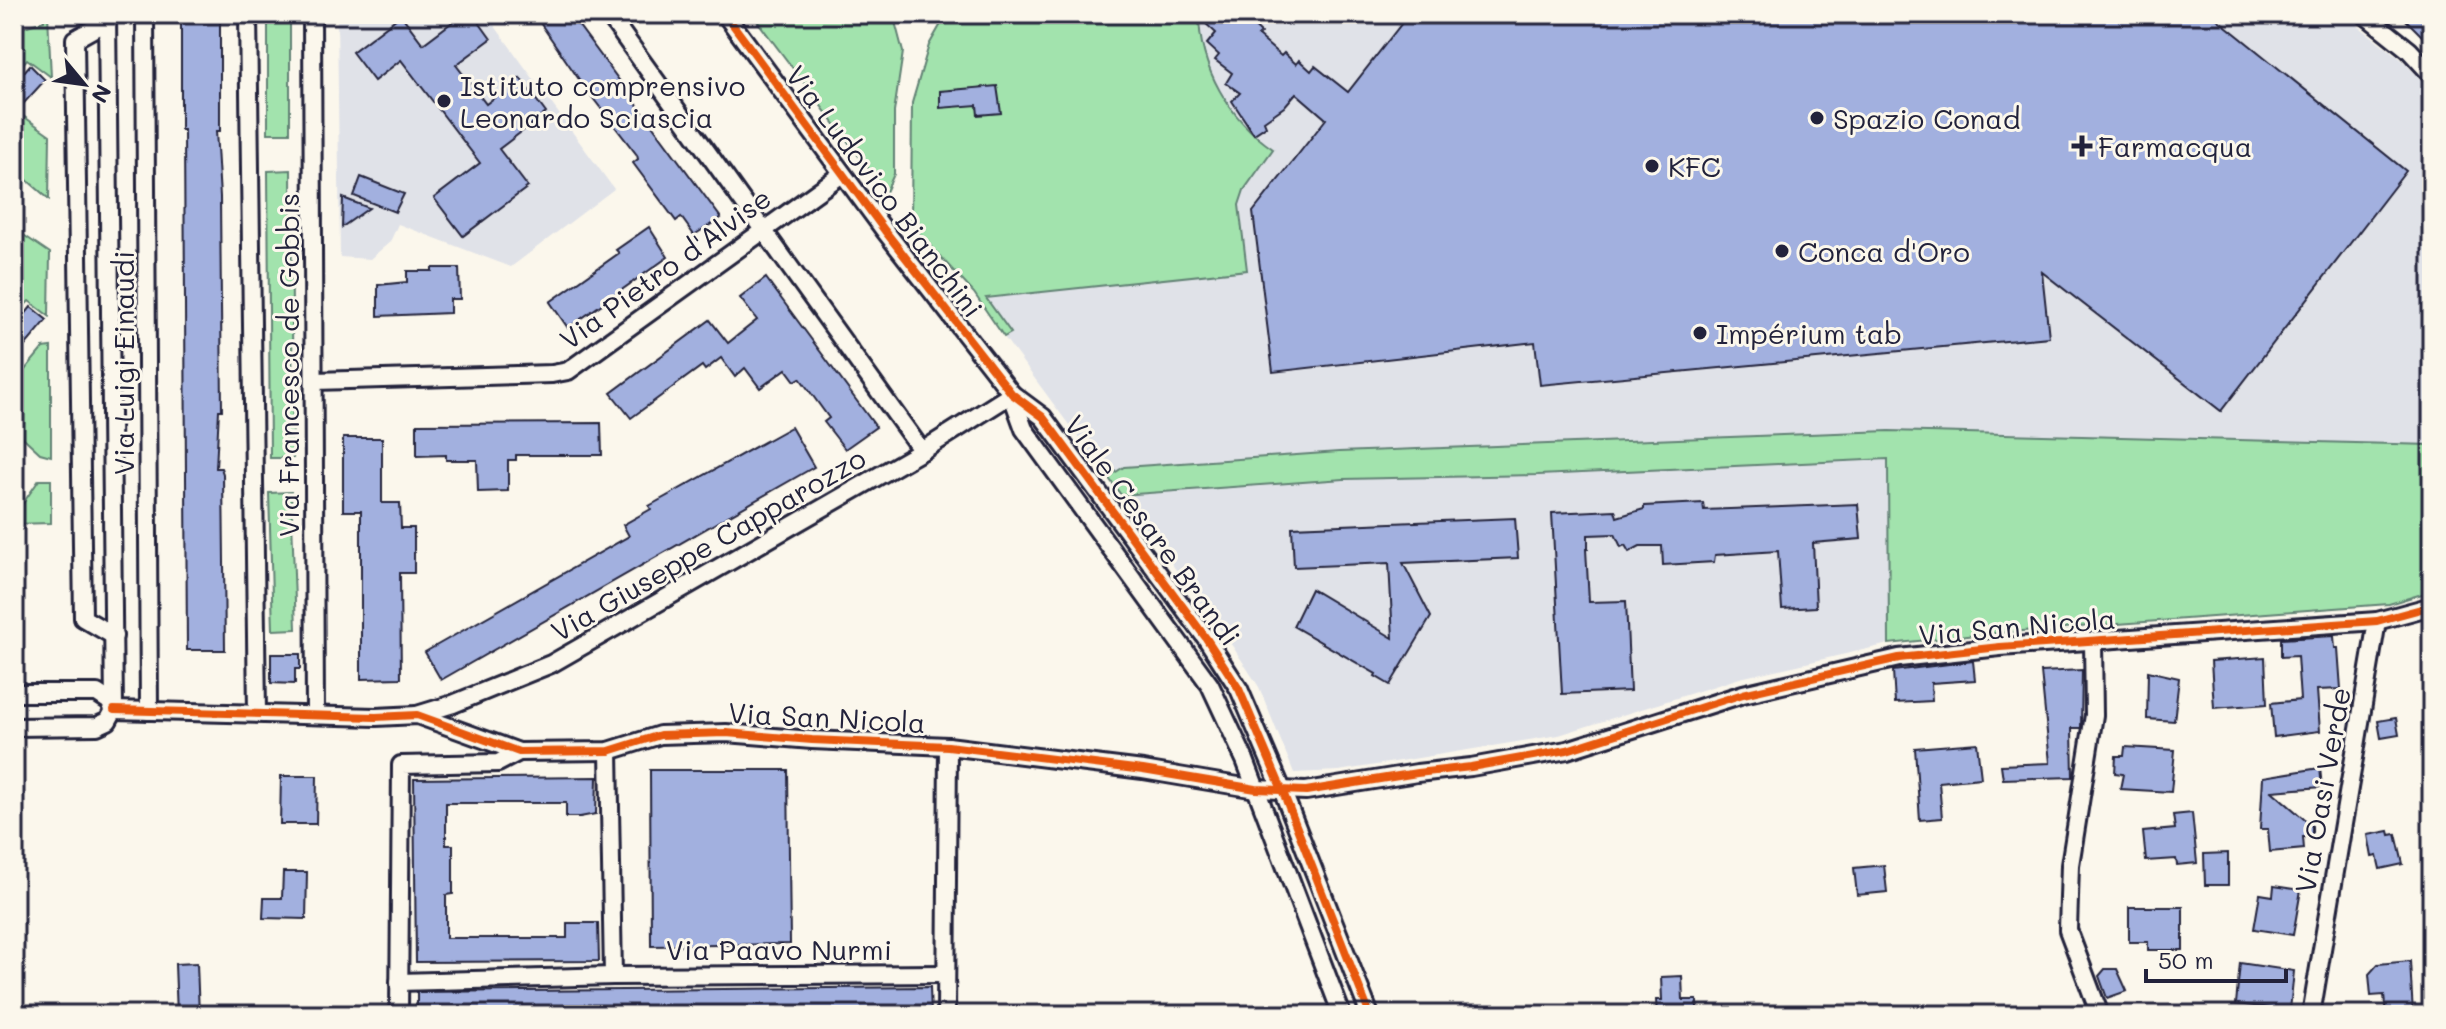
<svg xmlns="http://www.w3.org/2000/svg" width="2446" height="1029" font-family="Mali,sans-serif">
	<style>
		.built { fill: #e0e2e8 }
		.green { fill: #a2e3ad; stroke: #628274; stroke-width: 2 }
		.building { fill: #a2b0df; stroke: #22223b; stroke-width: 2 }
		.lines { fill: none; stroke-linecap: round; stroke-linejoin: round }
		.street-casing { stroke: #22223b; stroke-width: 22 }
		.street { stroke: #fbf7ec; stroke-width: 16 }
		.cycleway-casing { stroke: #fbf7ec; stroke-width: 13 }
		.cycleway { stroke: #e8590c; stroke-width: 8 }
		.poi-dot { fill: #22223b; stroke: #fbf7ec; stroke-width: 3 }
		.labels { text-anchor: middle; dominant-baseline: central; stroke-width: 6; stroke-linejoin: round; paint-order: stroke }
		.poi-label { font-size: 28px; fill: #22223b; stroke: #fbf7ec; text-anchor: start }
		.street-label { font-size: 28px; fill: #22223b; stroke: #fbf7ec }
	</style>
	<rect width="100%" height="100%" fill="#fbf7ec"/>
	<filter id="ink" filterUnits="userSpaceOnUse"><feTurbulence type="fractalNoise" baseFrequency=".0125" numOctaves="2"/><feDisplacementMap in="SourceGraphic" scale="16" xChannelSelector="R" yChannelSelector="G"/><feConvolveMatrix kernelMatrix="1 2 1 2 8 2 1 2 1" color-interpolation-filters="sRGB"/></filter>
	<g filter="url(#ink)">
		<g class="built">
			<path d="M337,14H486L614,189L511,267L398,224L390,242L370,259L340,257Z"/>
			<path d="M1034,14H2343L2401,59L2432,91V591L2389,604L1996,633L1889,644L1740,678L1559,735L1339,771L1294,773L1259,687L1233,647L1004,337L974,293L911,225Z"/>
		</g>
		<g class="green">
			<path d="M44,14H48L51,77L27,59L14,74V30L44,21Z"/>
			<rect x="268" y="14" width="22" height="119"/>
			<path d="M752,14H893L903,52L894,112V174L886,192Z"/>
			<path d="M950,14H1199C1199,68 1230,120 1273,149L1244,190L1239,205L1247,270L986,298L1011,333L1004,337L974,293L911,225L912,103L929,45L945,17Z"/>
			<path d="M23,116L50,135L49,199L27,180L14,195V127Z"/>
			<path d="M291,170L293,458H270L268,171Z"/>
			<path d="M22,234L50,253L49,316L29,301L14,317V244Z"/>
			<path d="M51,347V456L40,453L14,429V383L43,348Z"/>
			<path d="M1889,431L2432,445V591L2389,604L1996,633L1889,644L1888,459L1538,475L1344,479L1121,495L1108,477L1124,467L1339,452Z"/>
			<path d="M39,480H51V523L14,524V511L17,512Z"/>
			<path d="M291,492L296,629L273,630L269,493Z"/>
		</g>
		<g class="building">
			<path d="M181,14H220V131H216L220,197L222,410H219L216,468H221L223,474L225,650H187L184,130H181Z"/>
			<path d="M463,14H473L491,39L456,65L486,104L520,78L546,113L499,149L528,187L463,236L434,198L480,163L401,60L374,81L352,52L401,15L423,44Z"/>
			<path d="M534,14H570L721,218L694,235L681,217L676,221L633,163L638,159L637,155L585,88Z"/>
			<path d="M1211,14H1255L1249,22L1261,33L1258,36L1281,56L1284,53L1296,64L1299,60L1311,71L1315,66L1348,92L1409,14H2211L2406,171L2221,411L2042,272L2049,337L1540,385L1535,342L1273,372L1253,212L1326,119L1296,93L1284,107L1264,121L1266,126L1254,134L1232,101L1240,93L1226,83L1232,73L1215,60L1219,55L1207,44L1216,33L1204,22Z"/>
			<path d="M2400,14H2426L2432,20V46Z"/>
			<path d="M30,65L45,80L14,114V83Z"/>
			<path d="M997,86L1001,113L978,115L977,105L940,108V91Z"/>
			<path d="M361,177L404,194L395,212L354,196Z"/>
			<path d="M343,198L369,208L342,227Z"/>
			<path d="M649,227L668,257L568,328L550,302L619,253L616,250Z"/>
			<path d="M432,268H459L460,299H450V313L378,316V285L407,282V271H432Z"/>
			<path d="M766,278L876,427L845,449L824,422L829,418L800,378L795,381L786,369L760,388L745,368L735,377L721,358L705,370L702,366L631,418L611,393L710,320L728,343L757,320L740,298Z"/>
			<path d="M31,307L47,320L14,359V328Z"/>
			<path d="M601,423L602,455H516V460H508V491L478,492L477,460H446V455L417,456V424Z"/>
			<path d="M791,427L814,467L441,680L425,652L629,536L623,525L651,509L649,506Z"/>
			<path d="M343,438H382V503H400L401,528H414V573H400L401,678L361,679V511H343Z"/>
			<path d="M1703,503L1704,510L1858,504L1861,539L1813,543L1816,607L1782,609L1778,551L1715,555L1714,562L1663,565L1662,546H1640L1629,552L1625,545L1621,547L1615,534L1588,535V549H1586L1589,602L1626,601L1630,691L1562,694L1552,513L1615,510L1617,517L1644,509V506Z"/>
			<path d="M1515,518L1518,558L1403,563L1431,617L1390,685L1375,676L1376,674L1293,626L1311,589L1393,638L1389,563L1294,567L1292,527Z"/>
			<path d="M2334,636L2335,648H2338L2341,689L2317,690L2320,731L2274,737L2271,703L2300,700L2297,656L2281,657V639Z"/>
			<path d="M271,654H300V669H295V684L271,683Z"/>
			<path d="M2265,657L2267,704L2214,708L2211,661Z"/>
			<path d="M1973,661L1975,680L1931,683L1932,701L1895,703L1893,671Z"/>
			<path d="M2082,670L2081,728H2072L2073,777L2003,779L2001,765L2050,763L2041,672Z"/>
			<path d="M2148,671L2179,678L2174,721L2147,719Z"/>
			<path d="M2396,718L2399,735L2381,738L2378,721Z"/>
			<path d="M1977,743L1981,778L1939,782L1942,818L1920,820L1915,748Z"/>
			<path d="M2125,747L2175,750L2171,792L2120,789L2123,774L2115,773L2116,756H2124Z"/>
			<path d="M2320,768L2322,787L2272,791L2312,826V837H2303L2304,849L2270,852L2268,829H2260L2263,777Z"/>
			<path d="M650,770H788L790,944L651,946Z"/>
			<path d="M281,776H317L316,824H280Z"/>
			<path d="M597,777L596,814L580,817H566V803H446V845H453V894L446,895V938H567V923H598L599,961L416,962L414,779Z"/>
			<path d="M2192,813L2197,863L2177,865L2176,859L2146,861L2143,832L2175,829L2173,815Z"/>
			<path d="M2389,831L2390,835L2396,834L2403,864L2380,869L2377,856L2372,857L2368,835Z"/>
			<path d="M2228,853V885H2205L2204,854Z"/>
			<path d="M1884,865L1887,892L1857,895L1854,868Z"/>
			<path d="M283,872H307L306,919L263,918L264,898H282Z"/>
			<path d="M2274,886L2301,890L2293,935L2254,929L2260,894L2273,896Z"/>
			<path d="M2129,907H2183V950H2148V942H2129Z"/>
			<path d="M2410,961L2413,1014L2386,1015L2384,995L2371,996L2369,974L2378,964Z"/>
			<path d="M197,963L199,1015H177L175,964Z"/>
			<path d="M2240,963L2294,971L2290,1010L2236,1004Z"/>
			<path d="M2105,969H2117L2127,991L2107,998L2099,976Z"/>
			<path d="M1682,976L1683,1000H1697V1015H1657L1656,1000H1662L1661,977Z"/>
			<path d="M930,987L931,1015H899V1011L833,1012V1015H812V1012L758,1013V1015H737V1013L684,1015H417V992Z"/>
		</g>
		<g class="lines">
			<g class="street-casing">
				<g id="street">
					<path d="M107,14L114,710"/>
					<path d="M145,14L149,711"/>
					<path d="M248,14L257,713"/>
					<path d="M312,14L315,715"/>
					<path d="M608,14L922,451"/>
					<path d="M725,14L885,231L1012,394L1043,417L1206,638L1239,689L1283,792L1370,1015"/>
					<path d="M2364,14L2409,50L2432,75"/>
					<path d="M107,21L75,39L83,618L114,636"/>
					<path d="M315,381L552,374L568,371L842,174"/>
					<path d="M1012,396L1024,429L1210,685L1245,760L1342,1015"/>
					<path d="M2093,641L2094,715L2070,865L2068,930L2100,1015"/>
					<path d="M14,693H97L109,701L114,710"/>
					<path d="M114,710L376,717L417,715L519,752L609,751L660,735L726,733L812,740L948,746L1143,770L1256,789L1306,791L1417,773L1471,767L1567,750L1743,694L1899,658L2000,647L2377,621L2432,606"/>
					<path d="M417,715L453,704L551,664L922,451L1012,394"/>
					<path d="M14,727L97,726L108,721L114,710"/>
					<path d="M609,751L613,976"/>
					<path d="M399,982L613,976L946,974"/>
					<path d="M399,1015L401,765L498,763L519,752"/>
					<path d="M946,1015L948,746"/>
					<path d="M2311,1015L2377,621"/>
				</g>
			</g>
			<use href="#street" class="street"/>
			<g class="cycleway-casing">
				<g id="cycleway">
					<path d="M725,14L885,231L1012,394L1043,417L1206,638L1239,689L1283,792L1370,1015"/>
					<path d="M114,710L376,717L417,715L519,752L609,751L660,735L726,733L812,740L948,746L1143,770L1256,789L1306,791L1417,773L1471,767L1567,750L1743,694L1899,658L2000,647L2377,621L2432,606"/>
				</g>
			</g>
			<use href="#cycleway" class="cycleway"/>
		</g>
	</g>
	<g class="poi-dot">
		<circle cx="444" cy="101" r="8"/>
		<circle cx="1817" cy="118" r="8"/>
		<path d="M2078 134h8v8h8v8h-8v8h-8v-8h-8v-8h8z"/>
		<circle cx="1652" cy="166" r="8"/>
		<circle cx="1782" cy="251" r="8"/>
		<circle cx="1700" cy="333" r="8"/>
	</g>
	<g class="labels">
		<g class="poi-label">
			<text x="460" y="85">Istituto comprensivo<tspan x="460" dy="32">Leonardo Sciascia</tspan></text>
			<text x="1833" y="118">Spazio Conad</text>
			<text x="2098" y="146">Farmacqua</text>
			<text x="1668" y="166">KFC</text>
			<text x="1798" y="251">Conca d'Oro</text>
			<text x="1716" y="333">Impérium tab</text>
		</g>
		<g class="street-label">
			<text transform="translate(885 191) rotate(53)">Via Ludovico Bianchini</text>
			<text transform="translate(665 268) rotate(-36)">Via Pietro d'Alvise</text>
			<text transform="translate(123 363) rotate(-90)">Via Luigi Einaudi</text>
			<text transform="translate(288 365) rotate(-90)">Via Francesco de Gobbis</text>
			<text transform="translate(1153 530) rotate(54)">Viale Cesare Brandi</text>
			<text transform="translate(708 544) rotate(-30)">Via Giuseppe Capparozzo</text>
			<text transform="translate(2017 626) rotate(-5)">Via San Nicola</text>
			<text transform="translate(827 717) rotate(3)">Via San Nicola</text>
			<text transform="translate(2322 790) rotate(-80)">Via Oasi Verde</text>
			<text x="779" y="949">Via Paavo Nurmi</text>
		</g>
	</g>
	<rect width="2446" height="1029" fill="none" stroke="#fbf7ec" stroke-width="48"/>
	<rect x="24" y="24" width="2398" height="981" fill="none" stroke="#22223b" stroke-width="3" filter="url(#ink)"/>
	<g transform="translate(84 84) rotate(119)" stroke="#fbf7ec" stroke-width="6" paint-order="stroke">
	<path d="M0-6L14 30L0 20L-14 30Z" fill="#22223b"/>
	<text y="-12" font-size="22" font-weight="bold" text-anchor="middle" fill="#22223b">N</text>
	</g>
	<path d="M2146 969v12h140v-12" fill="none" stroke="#22223b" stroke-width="4"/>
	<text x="2158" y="969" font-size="24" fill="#22223b" stroke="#fbf7ec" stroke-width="6" paint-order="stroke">50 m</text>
</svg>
